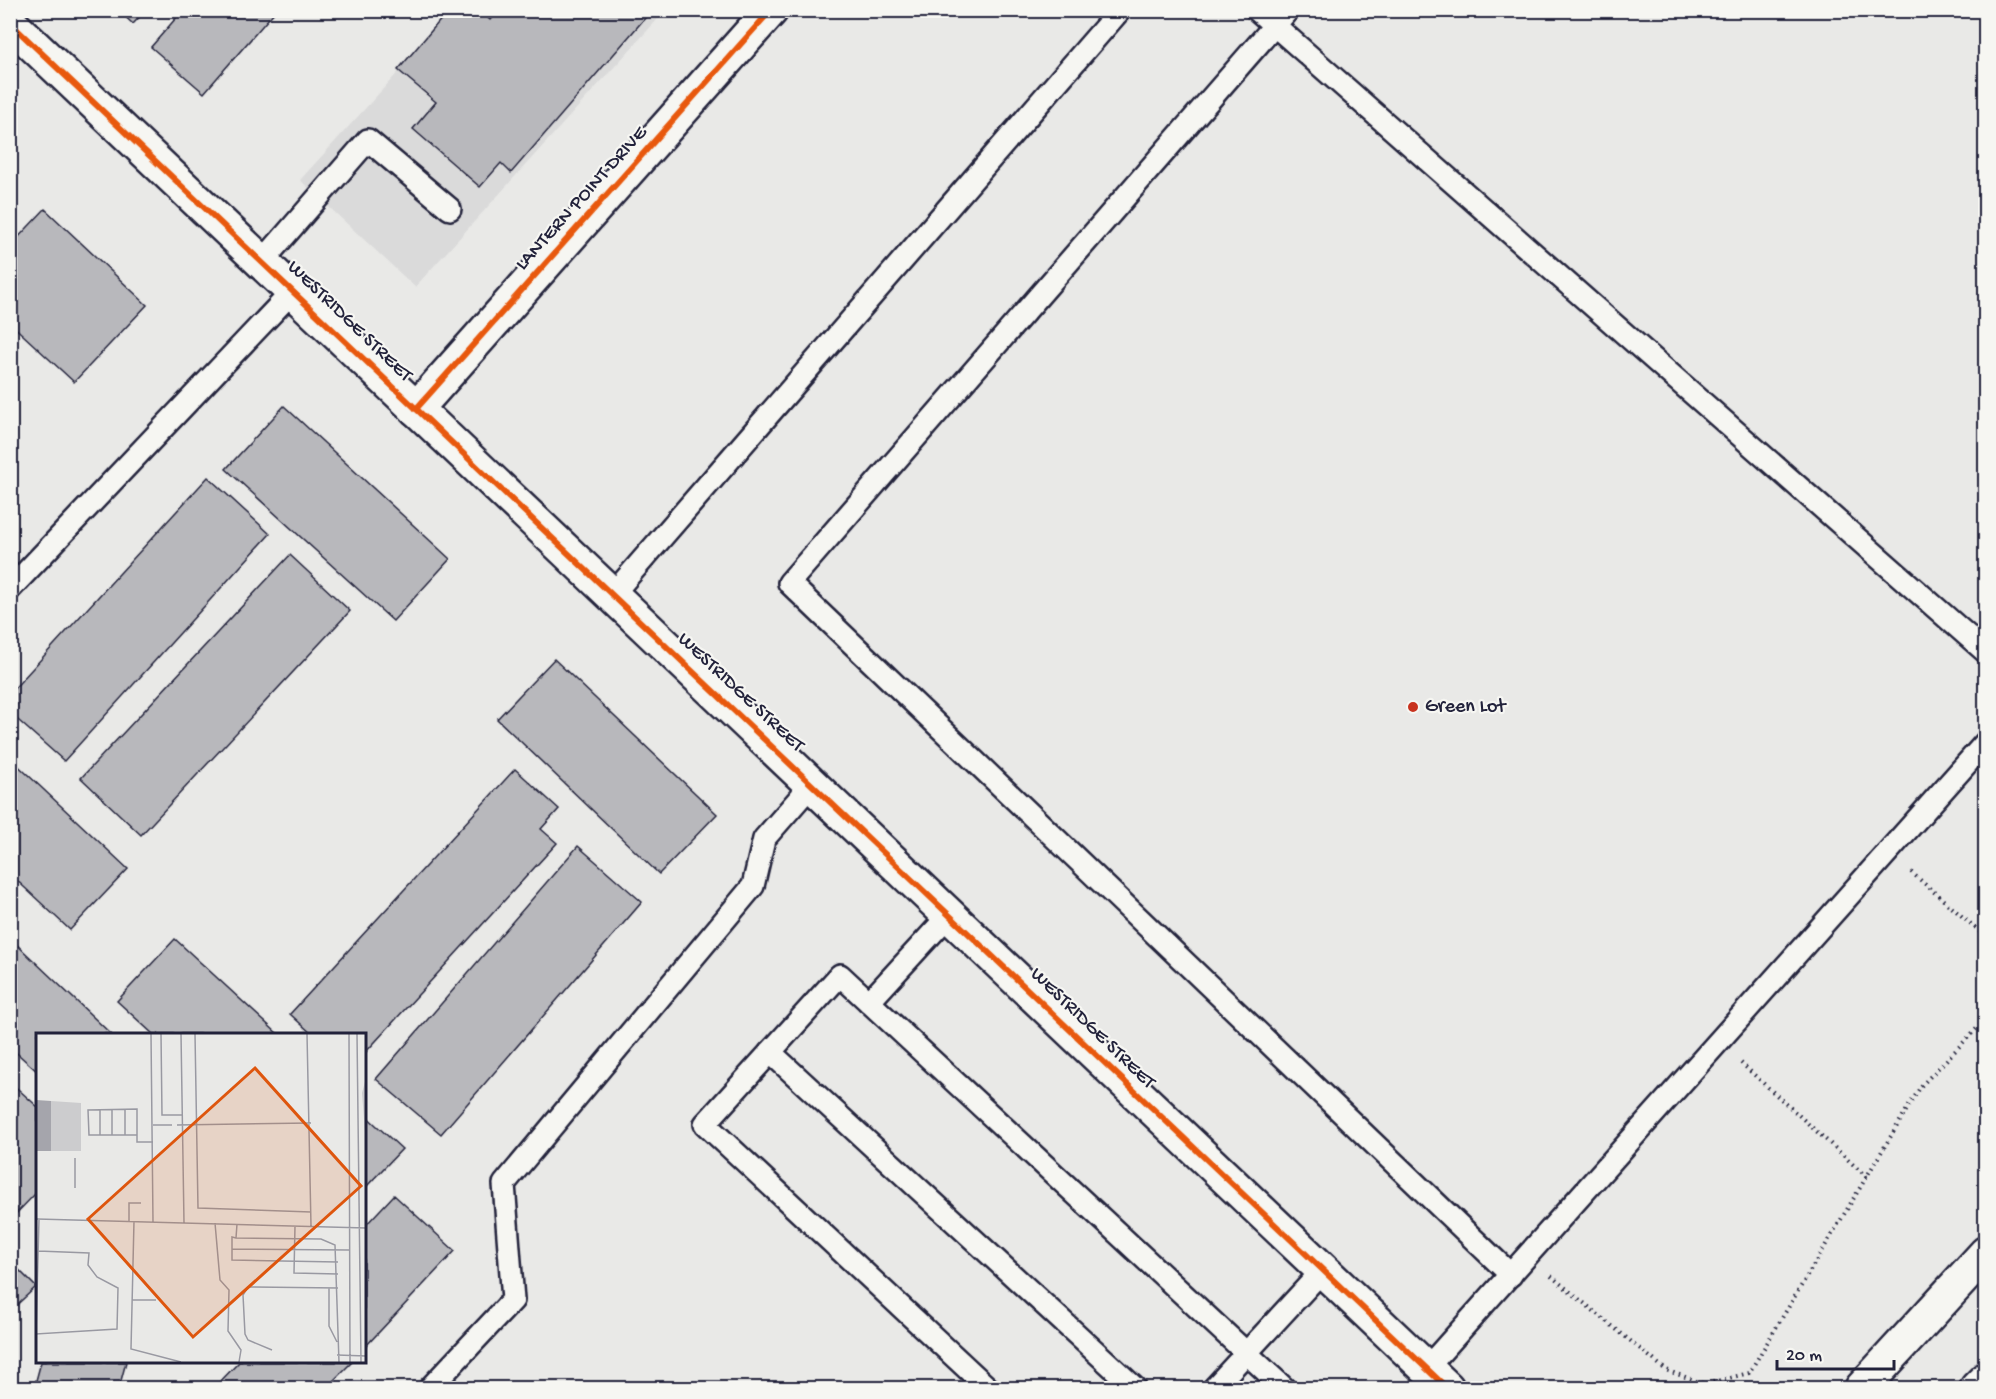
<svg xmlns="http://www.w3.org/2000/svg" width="1996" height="1399" font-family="'Gochi Hand',sans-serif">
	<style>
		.built { fill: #dadada }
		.building { fill: #b8b8bc; stroke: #22223b; stroke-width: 1.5 }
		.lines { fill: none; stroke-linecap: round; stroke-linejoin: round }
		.service-casing { stroke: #22223b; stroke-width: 26 }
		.minor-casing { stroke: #22223b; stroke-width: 38 }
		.tertiary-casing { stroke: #22223b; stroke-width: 38 }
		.secondary-casing { stroke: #22223b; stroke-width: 38 }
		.path { stroke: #22223b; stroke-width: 4; stroke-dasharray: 1.5 4.5; stroke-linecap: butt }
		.service { stroke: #f6f6f2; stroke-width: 21 }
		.minor { stroke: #f6f6f2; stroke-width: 33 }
		.tertiary { stroke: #f6f6f2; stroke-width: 33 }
		.secondary { stroke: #f6f6f2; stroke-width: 33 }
		.cycleway-casing { stroke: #f6f6f2; stroke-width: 10 }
		.cycleway { stroke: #e8590c; stroke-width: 6 }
		.poi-dot { fill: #c8321e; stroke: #f6f6f2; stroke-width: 2 }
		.labels { text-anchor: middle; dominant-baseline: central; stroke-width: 4.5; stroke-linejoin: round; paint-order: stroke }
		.street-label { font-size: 20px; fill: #22223b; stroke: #f6f6f2 }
		.poi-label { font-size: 20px; fill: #22223b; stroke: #f6f6f2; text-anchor: start }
		.inset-road { fill: none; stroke: #9999a2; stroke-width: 1.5 }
		.view { fill: #de560e; fill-opacity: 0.15; stroke: #de560e; stroke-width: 3 }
		.inset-edge { fill: none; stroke: #22223b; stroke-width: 3 }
	</style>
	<rect width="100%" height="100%" fill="#e9e9e7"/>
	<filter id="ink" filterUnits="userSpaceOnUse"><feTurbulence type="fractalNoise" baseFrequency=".0167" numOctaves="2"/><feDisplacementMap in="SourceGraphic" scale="12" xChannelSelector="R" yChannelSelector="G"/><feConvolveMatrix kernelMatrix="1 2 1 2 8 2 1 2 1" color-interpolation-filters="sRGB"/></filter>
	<g filter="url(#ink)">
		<path class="built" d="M454,11H665L415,287L300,180Z"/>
		<g class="building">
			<path d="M118,10H146L133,24Z"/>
			<path d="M183,10H276L204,93L151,47Z"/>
			<path d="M449,10H479L490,20L498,10H652L511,173L501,163L480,187L413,129L436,102L398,70Z"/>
			<path d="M45,209L147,305L74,382L10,323V246Z"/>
			<path d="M284,406L450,559L393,621L226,469Z"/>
			<path d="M208,477L270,534L64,761L10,713V693Z"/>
			<path d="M290,555L350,611L141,835L81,778Z"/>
			<path d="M554,659L717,814L659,874L497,719Z"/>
			<path d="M10,758L128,869L70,930L10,874Z"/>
			<path d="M515,769L559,809L541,829L557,843L364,1054V1034H312L290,1014Z"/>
			<path d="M578,846L642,902L441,1134L376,1079Z"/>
			<path d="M175,939L278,1034H153L117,1001Z"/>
			<path d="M13,941L111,1034H38V1072L10,1047V944Z"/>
			<path d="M10,1082L38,1107V1191L10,1220Z"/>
			<path d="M364,1114L402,1149L364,1189Z"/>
			<path d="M394,1195L455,1251L364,1348V1227Z"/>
			<path d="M10,1261L36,1287L10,1311Z"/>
			<path d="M41,1362H126L119,1388H34Z"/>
			<path d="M239,1362H352L326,1388H214Z"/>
		</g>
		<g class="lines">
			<g class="service-casing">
				<g id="service">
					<path d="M1257,10L1986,652"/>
					<path d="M1288,10L789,583L1511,1275"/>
					<path d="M262,262L368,140L450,209"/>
					<path d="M10,589L293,291"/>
					<path d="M612,595L1120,10"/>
					<path d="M949,915L869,1002L1284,1388"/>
					<path d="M869,1002L840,975L705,1124L988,1388"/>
					<path d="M770,1052L1135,1388"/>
					<path d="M1426,1369L1986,742"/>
					<path d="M430,1388L513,1300L504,1184L753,886L764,839L812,784"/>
					<path d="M1214,1388L1323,1270"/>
				</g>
			</g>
			<g class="minor-casing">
				<path id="minor" d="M416,409L771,10"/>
			</g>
			<g class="tertiary-casing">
				<path id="tertiary" d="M10,23L1447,1388"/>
			</g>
			<g class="secondary-casing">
				<g id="secondary">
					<path d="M1862,1388L1986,1253"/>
					<path d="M1977,1388L1986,1379"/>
				</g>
			</g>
			<g class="path">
				<path d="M1911,872L1986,937"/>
				<path d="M1741,1063L1867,1177"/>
				<path d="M1551,1276L1666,1370L1705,1384L1749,1373L1921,1086L1986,1019"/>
			</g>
			<use href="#service" class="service"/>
			<use href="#minor" class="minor"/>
			<use href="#tertiary" class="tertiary"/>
			<use href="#secondary" class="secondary"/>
			<g class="cycleway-casing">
				<g id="cycleway">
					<path d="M10,23L1447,1388"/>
					<path d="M416,409L771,10"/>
				</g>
			</g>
			<use href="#cycleway" class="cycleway"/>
		</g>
	</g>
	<circle class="poi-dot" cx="1413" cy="707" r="6"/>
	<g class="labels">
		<g class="street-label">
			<text transform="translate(582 199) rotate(-48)">LANTERN POINT DRIVE</text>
			<text transform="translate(349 322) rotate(44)">WESTRIDGE STREET</text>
			<text transform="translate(740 693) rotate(43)">WESTRIDGE STREET</text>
			<text transform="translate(1092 1029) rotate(44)">WESTRIDGE STREET</text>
		</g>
		<g class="poi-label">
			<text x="1425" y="707">Green Lot</text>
		</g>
	</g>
	<g transform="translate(36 1033)">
		<rect width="330" height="330" fill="#e9e9e7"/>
		<path d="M330,45V112L326,60ZM15,68L45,70V118H15Z" fill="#ccccce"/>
		<path d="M0,67L15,68V118H0Z" fill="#a5a5ac"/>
		<path class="inset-road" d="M115,1L117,189M125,1L126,82H146M145,1L148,190M159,1L162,175L275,179M271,1L275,193M313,1L314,329M321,1L325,329M89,76V102M64,77V102M76,77V102M117,92H136M141,92L275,90M101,102H53L52,77L101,76V109H117M39,125V155M1,186L330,195M93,188V170H105M98,188L95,316L145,329M179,190L184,247L193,257L192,298L205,317L203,329M201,191L200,205L285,206L299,212L303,329M259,193L258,240L302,241M200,205L196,204V227L302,229M196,216L313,217M2,218L53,220L52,232L61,244L82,255L81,296L0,301L3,186M293,255V293L301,309M96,267H120M236,317L212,307L209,301L207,262L212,254L302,255M301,322L330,323"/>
		<path class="view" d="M219,35L325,153L157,304L52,186Z"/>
		<rect width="330" height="330" class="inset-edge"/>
	</g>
	<rect width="1996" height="1399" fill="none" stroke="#f6f6f2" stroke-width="36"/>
	<rect x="18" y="18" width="1960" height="1363" fill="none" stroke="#22223b" stroke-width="2" filter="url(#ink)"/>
	<path d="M1777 1360v9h117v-9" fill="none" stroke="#22223b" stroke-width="3"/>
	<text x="1786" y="1360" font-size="18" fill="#22223b" stroke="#f6f6f2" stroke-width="4.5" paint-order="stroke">20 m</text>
</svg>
